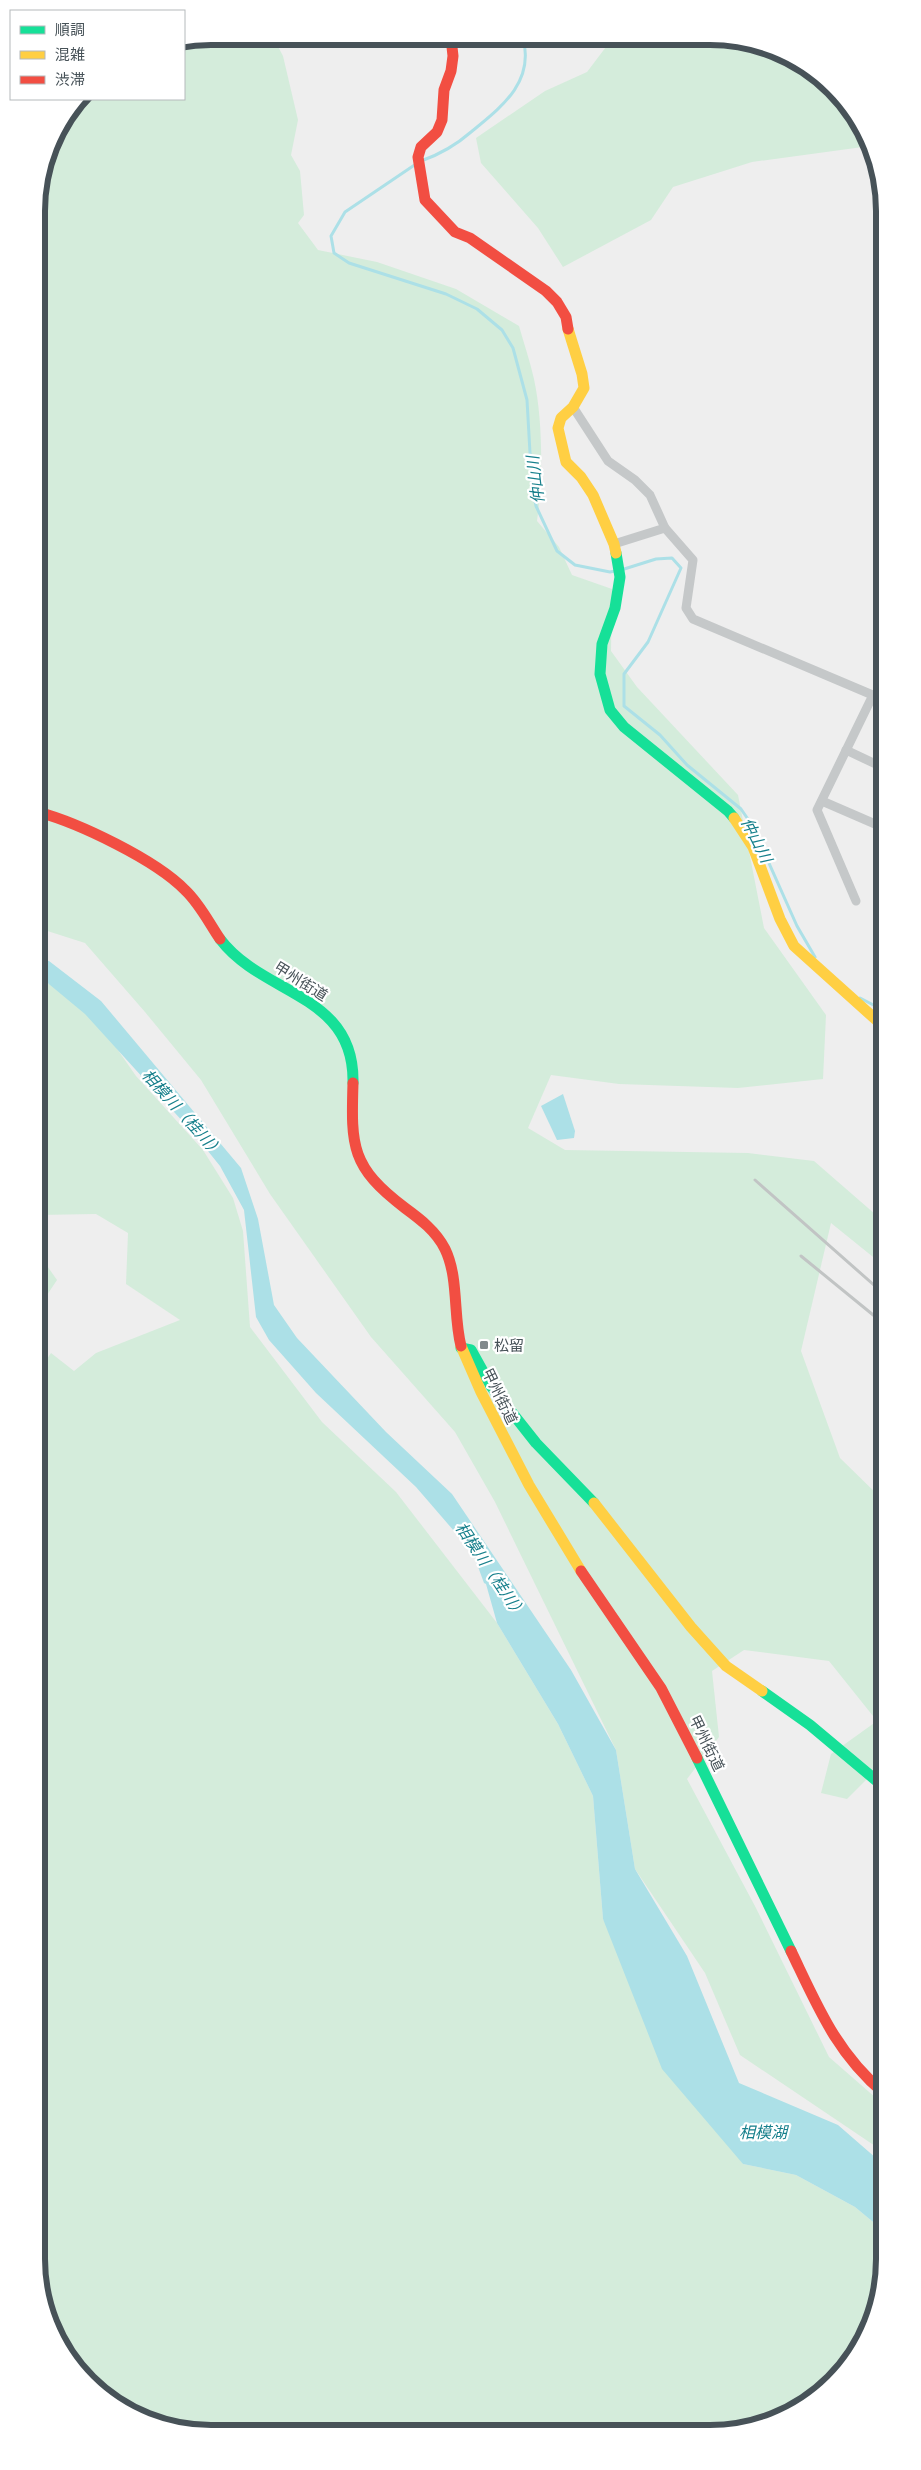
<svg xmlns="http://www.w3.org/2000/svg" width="921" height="2470" font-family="Ubuntu,'Noto Sans JP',sans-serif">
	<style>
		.green { fill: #d4ecdb }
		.water { fill: #ace0e7 }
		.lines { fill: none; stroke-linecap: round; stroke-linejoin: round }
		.stream { stroke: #ace0e7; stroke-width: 3 }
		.street { stroke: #c5c8c9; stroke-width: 9 }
		.fast { stroke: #16e098; stroke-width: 11 }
		.slow { stroke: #ffcf43; stroke-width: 11 }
		.jam { stroke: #f24e42; stroke-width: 11 }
		.rail { stroke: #c1c4c4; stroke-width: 3 }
		.poi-dot { fill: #81898c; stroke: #fff; stroke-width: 2 }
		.labels { text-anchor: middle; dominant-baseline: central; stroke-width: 4.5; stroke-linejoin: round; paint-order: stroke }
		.street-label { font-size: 15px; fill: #475258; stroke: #fff }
		.poi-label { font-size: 15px; fill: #475258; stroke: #fff; text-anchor: start }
		.water-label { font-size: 16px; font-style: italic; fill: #17808c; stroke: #fff }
		.rim { fill: none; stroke: #475258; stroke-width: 6 }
	</style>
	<rect width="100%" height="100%" fill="#eee"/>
	<g class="green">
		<path d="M211,36L273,37L283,56L298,120L291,155L300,171L304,215L298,223L318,250L377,262L456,289L519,326C524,344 530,361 534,379C543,421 543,479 537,521L559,547L572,575L612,589L611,651L637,687L738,795L764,928L826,1015L823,1079L738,1088L619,1084L551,1075L528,1128L565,1150L748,1153L814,1161L883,1221V1265L831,1223L801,1351L840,1458L883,1500L884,1762L847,1799L821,1793L831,1754L877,1721L829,1661L744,1650L712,1671L719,1737L687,1779L756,1908L829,2057L884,2105V2152L740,2055L705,1973L635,1869L616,1750L495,1502L455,1432L371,1337L270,1194L201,1080L145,1012L85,943L38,928L37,199L54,134L81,99H184V42Z"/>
		<path d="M612,39L744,40L787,54L833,87L861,124L870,146L752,162L673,187L651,220L563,267L538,228L481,163L476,138L545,91L587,72Z"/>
		<path d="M38,983L52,984L90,1010L136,1076L203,1150L233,1198L243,1231L250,1327L322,1422L396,1492L497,1623L558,1724L593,1796L603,1919L743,2164L796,2175L855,2207L884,2231V2270L872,2325L842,2374L798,2410L744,2430H177L134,2416L88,2383L60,2346L40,2293L38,1372L51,1353L74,1371L96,1353L180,1320L126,1284L128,1233L96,1214L38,1215Z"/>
		<path d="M38,1253L57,1280L39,1307H38Z"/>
	</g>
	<g class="water">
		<path d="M38,958L49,961L101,1001L241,1168L258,1219L274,1305L297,1338L386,1432L452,1494L571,1670L616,1750L635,1869L687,1956L739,2083L838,2125L884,2165V2231L855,2207L796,2175L743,2164L662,2069L603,1919L593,1796L558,1724L497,1623L486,1584L484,1583L473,1553L416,1487L316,1393L269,1340L256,1317L244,1210L220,1166L195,1135L85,1014L38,975Z"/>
		<path d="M563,1094L575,1131L574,1138L557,1140L541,1106Z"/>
	</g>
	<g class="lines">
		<g class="stream">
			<path d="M421,161C441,154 455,146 471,132C500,108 535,83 523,38"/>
			<path d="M416,164L345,212L331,236L334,253L349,263L446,294L477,309L502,330L513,348L527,400L532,488L536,506L557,551L575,565L610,572L615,571"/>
			<path d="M621,570L656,559L672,558L681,568L648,642L624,674V706L660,735L687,765L741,809L752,825L797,926L815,957"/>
			<path d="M860,998L883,1010"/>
		</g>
		<g class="street">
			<path d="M573,407L608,461L635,480L650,495L665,528L693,560L686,608L693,619L882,699"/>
			<path d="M614,544L665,528"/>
			<path d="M846,750L882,767"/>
			<path d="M822,801L882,827"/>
			<path d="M856,901L817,810L873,695"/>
		</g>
		<g class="fast">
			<path d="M616,553L620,577L615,608L602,644L600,674L610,710L624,727L728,811L734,818"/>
			<path d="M220,939C263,996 355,993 353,1083"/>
			<path d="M461,1348L471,1350L491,1386L536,1443L594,1503"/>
			<path d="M762,1691L810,1725L884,1787"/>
			<path d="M697,1758L791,1951"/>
		</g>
		<g class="slow">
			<path d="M568,329L582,374L584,388L573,407L561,418L558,428L566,462L581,477L593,495L614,544L616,553"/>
			<path d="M734,818L753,847L780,919L794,946L883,1026"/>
			<path d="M461,1346L481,1392L529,1485L581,1571"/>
			<path d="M594,1503L691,1627L726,1666L762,1691"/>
		</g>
		<g class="jam">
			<path d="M451,38L453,56L451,71L444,90L442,120L437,132L421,147L418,157L425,200L455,232L470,238L546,291L557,302L566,317L568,329"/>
			<path d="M38,812C79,823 156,860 185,890C200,904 209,923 220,939"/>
			<path d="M353,1083C351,1147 351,1167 405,1208C420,1219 436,1231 445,1249C459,1278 453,1315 461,1346"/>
			<path d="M581,1571L661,1688L697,1758"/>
			<path d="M791,1951C817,2005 836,2053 884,2093"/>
		</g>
		<g class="rail">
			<path d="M755,1180L883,1293"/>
			<path d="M801,1256L883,1323"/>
		</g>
	</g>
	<rect class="poi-dot" x="479" y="1340" width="10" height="10" rx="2.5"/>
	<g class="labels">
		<g class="street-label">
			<text transform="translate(301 981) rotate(32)">甲州街道</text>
			<text transform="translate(500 1396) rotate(64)">甲州街道</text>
			<text transform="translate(707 1743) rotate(64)">甲州街道</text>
		</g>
		<g class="poi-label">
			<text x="494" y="1345">松留</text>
		</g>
		<g class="water-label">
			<text transform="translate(535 480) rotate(-97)">仲山川</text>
			<text transform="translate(757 840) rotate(63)">仲山川</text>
			<text transform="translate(183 1113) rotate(48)">相模川（桂川）</text>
			<text transform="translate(491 1570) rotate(56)">相模川（桂川）</text>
			<text x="763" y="2132">相模湖</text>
		</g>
	</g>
	<path d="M0 0H921V2470H0ZM211 45H710A166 166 0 0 1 876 211V2259A166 166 0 0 1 710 2425H211A166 166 0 0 1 45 2259V211A166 166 0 0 1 211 45Z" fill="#fff" fill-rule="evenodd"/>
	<path class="rim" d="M211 45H710A166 166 0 0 1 876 211V2259A166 166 0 0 1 710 2425H211A166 166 0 0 1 45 2259V211A166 166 0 0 1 211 45Z"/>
	<rect x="10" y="10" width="175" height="90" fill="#ffffff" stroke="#b5babc"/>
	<rect x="20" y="26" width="25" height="8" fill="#16e098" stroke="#b5babc"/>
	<text x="55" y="35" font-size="15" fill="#475258">順調</text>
	<rect x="20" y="51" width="25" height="8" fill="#ffcf43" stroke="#b5babc"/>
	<text x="55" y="60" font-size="15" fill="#475258">混雑</text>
	<rect x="20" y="76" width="25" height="8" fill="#f24e42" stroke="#b5babc"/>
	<text x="55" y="85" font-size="15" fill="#475258">渋滞</text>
</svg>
